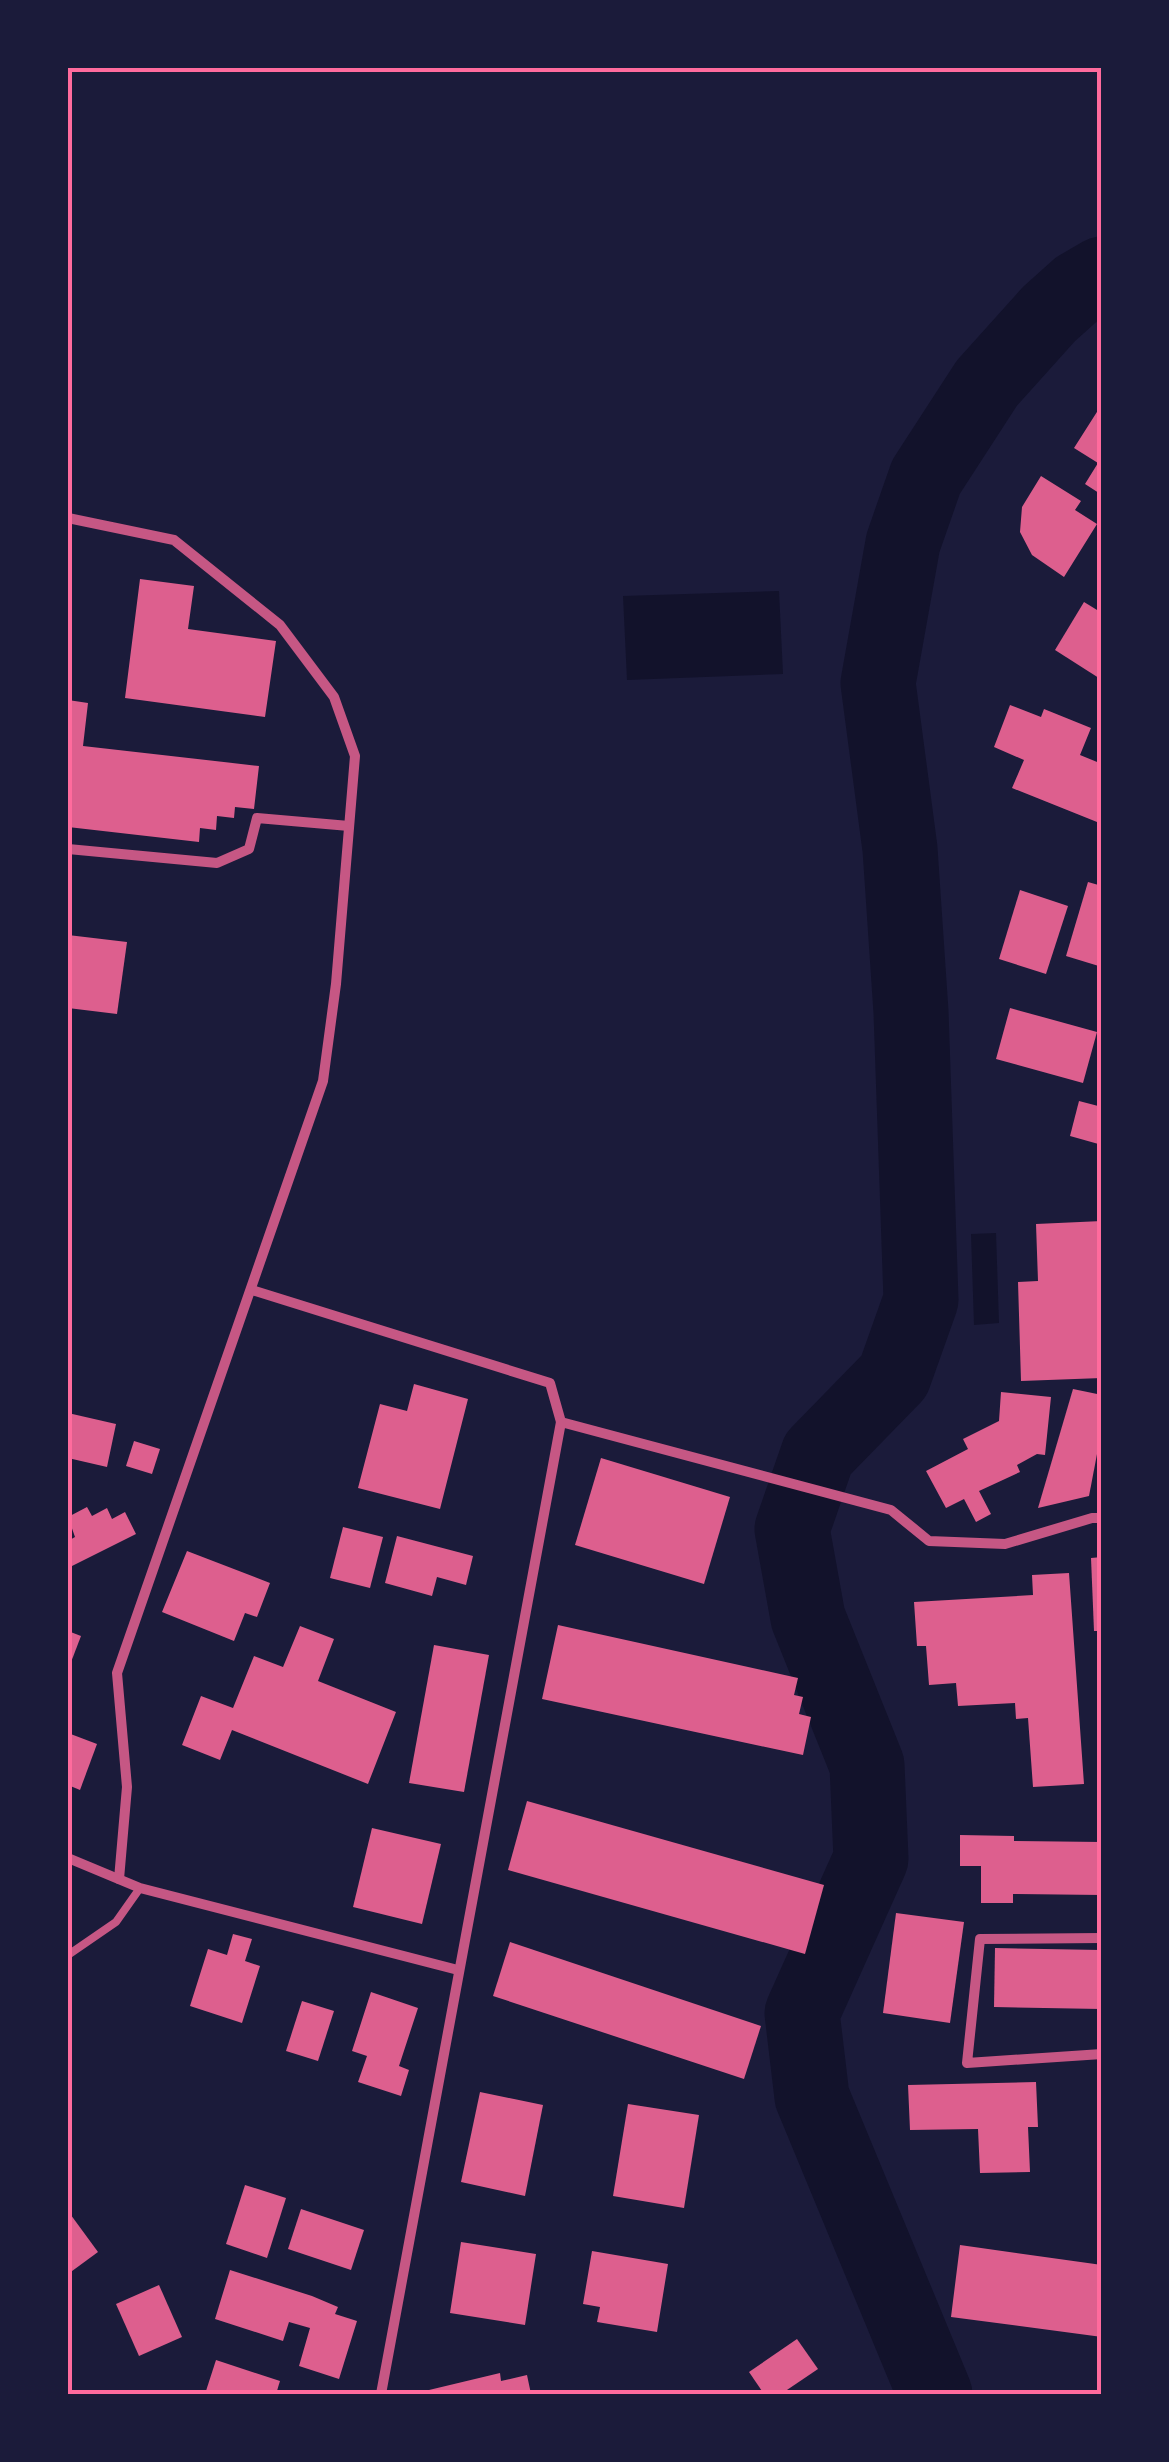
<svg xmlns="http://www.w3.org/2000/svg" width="1169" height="2462" font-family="Commissioner,sans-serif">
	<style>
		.water { fill: #12122b }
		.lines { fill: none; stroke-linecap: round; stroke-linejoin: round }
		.river { stroke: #12122b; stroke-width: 75 }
		.building { fill: #dd5f8e }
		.service { stroke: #c65784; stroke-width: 8 }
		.minor { stroke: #c65784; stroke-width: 10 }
		.neatline { fill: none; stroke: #ff6b9d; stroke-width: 4 }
	</style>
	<rect width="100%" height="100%" fill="#1b1b3a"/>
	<g class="water">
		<path d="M779,591L783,674L627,680L623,596Z"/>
		<path d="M996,1233L999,1323L974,1325L971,1234Z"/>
	</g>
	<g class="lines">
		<path class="river" d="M935,2394L812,2097L802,2013L871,1859L867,1765L808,1618L792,1529L818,1454L894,1376L921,1300L911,1012L900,849L878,683L903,543L926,477L987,383L1049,314L1078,288L1102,274"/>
	</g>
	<g class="building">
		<path d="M1102,404V495L1085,484L1098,463L1074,448Z"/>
		<path d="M1041,476L1081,501L1075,510L1097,524L1064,577L1032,555L1020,532L1022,507Z"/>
		<path d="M140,579L194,586L188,629L276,641L265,717L125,698Z"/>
		<path d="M1084,602L1102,613V680L1055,650Z"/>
		<path d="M68,700L88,703L83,746L259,766L254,809L235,807L234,818L217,816L216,830L200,828L199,842L68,827Z"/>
		<path d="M1010,705L1041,717L1044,709L1091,728L1080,755L1102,764V824L1012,788L1024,760L994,747Z"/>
		<path d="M1088,882L1102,886V967L1066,956Z"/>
		<path d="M1020,890L1068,906L1046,974L999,959Z"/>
		<path d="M68,935L127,942L117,1014L68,1008Z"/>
		<path d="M1010,1008L1097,1032L1083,1083L996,1059Z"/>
		<path d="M1079,1101L1102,1107V1145L1070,1136Z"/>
		<path d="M1102,1221V1378L1021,1381L1018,1282L1038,1281L1036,1224Z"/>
		<path d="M414,1384L468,1399L440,1509L358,1488L380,1404L407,1411Z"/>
		<path d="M1073,1389L1102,1395V1428L1089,1496L1038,1508Z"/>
		<path d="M1001,1392L1051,1397L1045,1455L1037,1454L1017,1465L1020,1472L979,1491L991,1514L976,1522L964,1499L946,1508L926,1471L968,1449L963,1439L999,1421Z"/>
		<path d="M68,1413L116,1424L107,1467L68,1458Z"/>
		<path d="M134,1441L160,1449L152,1474L126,1466Z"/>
		<path d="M601,1458L730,1497L704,1584L575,1545Z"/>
		<path d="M87,1507L92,1516L107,1508L112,1519L125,1512L136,1534L68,1568V1541L75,1537L68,1517Z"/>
		<path d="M343,1527L383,1537L370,1588L330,1578Z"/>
		<path d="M397,1536L473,1556L466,1585L437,1577L432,1596L385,1583Z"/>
		<path d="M187,1551L270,1583L257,1617L245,1613L234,1641L162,1612Z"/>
		<path d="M1102,1557V1631H1094L1091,1558Z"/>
		<path d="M1069,1573L1084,1784L1033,1787L1028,1718L1016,1719L1015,1703L958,1706L956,1683L929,1685L926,1646H917L914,1602L1033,1595L1032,1575Z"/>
		<path d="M558,1625L798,1678L794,1695L803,1697L799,1714L811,1717L803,1755L542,1699Z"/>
		<path d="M300,1626L334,1639L318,1681L396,1712L368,1784L232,1730L220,1760L182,1745L201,1696L233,1708L254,1656L283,1667Z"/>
		<path d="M68,1631L81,1636L68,1670Z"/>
		<path d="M434,1645L489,1655L464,1792L409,1783Z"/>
		<path d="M68,1733L97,1744L80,1790L68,1785Z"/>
		<path d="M527,1801L824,1885L805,1954L508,1870Z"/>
		<path d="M372,1828L441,1844L422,1924L353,1907Z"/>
		<path d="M960,1835L1014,1836V1841L1102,1842V1895L1013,1894V1903H981V1866H960Z"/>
		<path d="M896,1913L964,1922L950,2023L883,2013Z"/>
		<path d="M233,1934L252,1939L245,1961L260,1966L242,2023L190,2006L208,1949L227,1955Z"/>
		<path d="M510,1942L761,2026L744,2079L493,1996Z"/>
		<path d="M995,1948L1101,1950V2009L994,2007Z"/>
		<path d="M371,1992L418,2008L399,2066L409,2070L401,2096L358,2082L367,2056L352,2051Z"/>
		<path d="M302,2001L334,2011L318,2061L286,2051Z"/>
		<path d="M1036,2082L1038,2127H1028L1030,2172L980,2173L978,2129L910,2130L908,2085Z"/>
		<path d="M480,2092L543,2105L525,2196L461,2182Z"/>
		<path d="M628,2104L699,2115L684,2208L613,2196Z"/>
		<path d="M245,2185L286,2198L267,2258L226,2244Z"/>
		<path d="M301,2209L364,2230L351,2270L288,2249Z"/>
		<path d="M68,2211L98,2252L68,2274Z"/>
		<path d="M461,2242L536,2254L525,2325L450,2313Z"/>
		<path d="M960,2245L1102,2265V2337L951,2317Z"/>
		<path d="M592,2251L668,2264L657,2332L597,2322L600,2307L583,2304Z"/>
		<path d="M230,2270L312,2296L338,2307L335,2314L357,2321L339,2379L299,2366L310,2328L289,2322L283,2341L215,2319Z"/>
		<path d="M159,2285L182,2337L139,2356L116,2304Z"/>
		<path d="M797,2339L818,2369L781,2394H764L749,2372Z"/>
		<path d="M216,2360L280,2381L276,2394H205Z"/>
		<path d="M500,2373L501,2381L527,2375L531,2394H430L429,2390Z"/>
	</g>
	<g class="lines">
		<path class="service" d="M68,1955L116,1922L140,1888"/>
		<g class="minor">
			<path d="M68,518L174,540L280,625L334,697L355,756L336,984L323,1081L117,1673L127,1787L119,1879"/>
			<path d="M68,849L217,863L249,849L257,818L349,826"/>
			<path d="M252,1290L550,1383L561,1422L891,1510L929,1541L1005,1544L1092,1518H1102"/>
			<path d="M68,1858L140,1888L458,1970"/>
			<path d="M1102,1938L980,1939L967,2063L1102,2054"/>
			<path d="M381,2394L561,1422"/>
		</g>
	</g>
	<rect width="1169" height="2462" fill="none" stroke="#1b1b3a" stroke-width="140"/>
	<rect x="70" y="70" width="1029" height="2322" class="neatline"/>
</svg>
